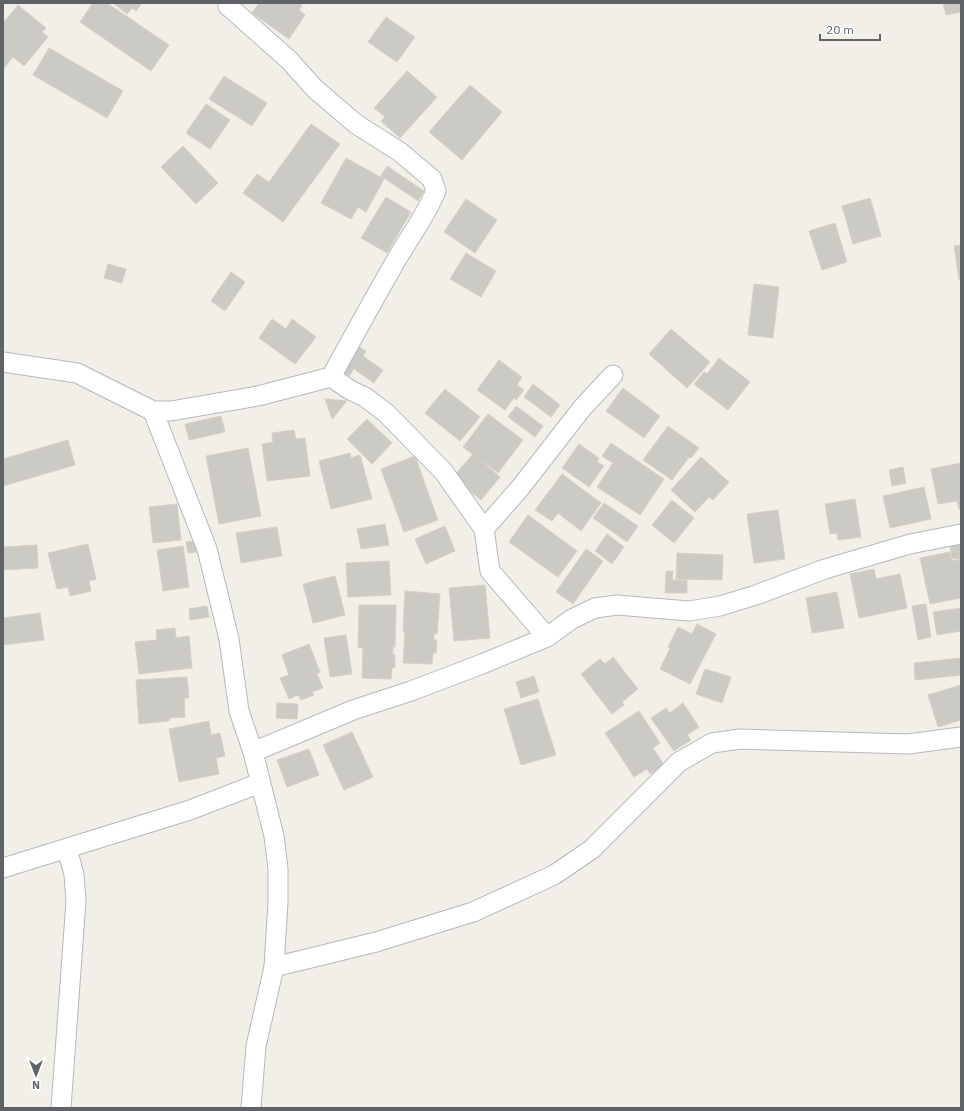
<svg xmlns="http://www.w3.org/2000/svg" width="964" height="1111" font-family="'IBM Plex Sans',sans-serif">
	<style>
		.building { fill: #cccac5; stroke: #d6d1c6 }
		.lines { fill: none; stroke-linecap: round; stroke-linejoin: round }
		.street-casing { stroke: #b5b8bc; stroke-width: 21 }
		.street { stroke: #fff; stroke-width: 19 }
	</style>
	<rect width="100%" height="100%" fill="#f1efe8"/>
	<g class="building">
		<path d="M93,3H107L169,45L151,71L80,22Z"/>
		<path d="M113,3H142L136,11L132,8L127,14Z"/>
		<path d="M259,3H300L302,5L299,10L305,15L289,39L252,13Z"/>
		<path d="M943,3H961V12L946,15Z"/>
		<path d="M18,5L46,28L42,32L48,37L24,66L13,57L5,67L3,65V23Z"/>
		<path d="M386,17L415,37L397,62L368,42Z"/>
		<path d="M49,48L123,91L107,118L33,75Z"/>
		<path d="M407,71L437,97L400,138L381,121L385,117L374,108Z"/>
		<path d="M224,76L267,103L252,126L209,99Z"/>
		<path d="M470,85L502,112L462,160L429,132Z"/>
		<path d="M206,104L230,120L210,149L186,133Z"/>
		<path d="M311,124L340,144L283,222L243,193L257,174L269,182Z"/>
		<path d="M183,146L218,183L196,204L161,167Z"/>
		<path d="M346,158L384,179L366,212L358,207L351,219L321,203Z"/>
		<path d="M387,166L424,191L418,201L381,176Z"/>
		<path d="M386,197L411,212L387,253L361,238Z"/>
		<path d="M870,198L881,236L853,244L842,206Z"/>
		<path d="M466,199L497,220L475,253L444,232Z"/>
		<path d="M835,223L847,262L822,270L809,231Z"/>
		<path d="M961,245V279L959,280L954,246Z"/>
		<path d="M466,253L496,271L481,297L450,279Z"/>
		<path d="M108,264L126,269L122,283L104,278Z"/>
		<path d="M231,272L245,282L225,311L211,301Z"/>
		<path d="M754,284L779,287L773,338L748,335Z"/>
		<path d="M272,319L286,329L292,319L316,337L295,364L259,338Z"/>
		<path d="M671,329L710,362L687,388L649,354Z"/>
		<path d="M359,347L366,351L363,356L383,370L374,383L354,369L349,376L342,371Z"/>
		<path d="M719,358L750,382L728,410L694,384L704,372L707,374Z"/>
		<path d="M499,360L522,377L517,385L524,390L516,400L514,398L505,410L477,390Z"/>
		<path d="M533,384L560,405L551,417L524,397Z"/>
		<path d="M623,388L660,416L644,438L606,411Z"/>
		<path d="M445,389L480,417L460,441L425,413Z"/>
		<path d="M325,399L347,401L332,419Z"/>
		<path d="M516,406L543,426L535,437L508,417Z"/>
		<path d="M488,414L523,440L498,473L463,447Z"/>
		<path d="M221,416L225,432L189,440L185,424Z"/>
		<path d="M367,419L392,443L372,464L347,439Z"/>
		<path d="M668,426L699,448L691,458L689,457L672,480L643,460Z"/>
		<path d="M294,430L296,439L305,438L310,476L267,481L262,444L273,442L272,433Z"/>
		<path d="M68,440L75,465L3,486V459Z"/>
		<path d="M611,443L664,479L640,515L597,487L613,463L602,456Z"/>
		<path d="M579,444L599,458L597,462L604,466L589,487L562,468Z"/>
		<path d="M248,448L261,516L219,524L206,456Z"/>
		<path d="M350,453L351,458L360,455L372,499L331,509L319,461Z"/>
		<path d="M473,454L500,477L481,500L453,477Z"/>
		<path d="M415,456L438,520L404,532L381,469Z"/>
		<path d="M701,457L729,482L713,500L709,497L695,512L671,490Z"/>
		<path d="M961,463V509H959L957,501L938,504L931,469Z"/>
		<path d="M903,467L906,483L892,486L889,470Z"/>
		<path d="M562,474L601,503L581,531L558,513L552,521L535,510Z"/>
		<path d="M924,487L931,519L890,528L883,496Z"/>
		<path d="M855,499L861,537L838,540L837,533L830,534L825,504Z"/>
		<path d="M672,500L694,518L674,543L652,525Z"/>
		<path d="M604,503L638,526L627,542L593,518Z"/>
		<path d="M177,504L181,540L153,543L149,507Z"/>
		<path d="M778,510L785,559L754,563L747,514Z"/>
		<path d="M528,515L577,551L558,577L509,542Z"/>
		<path d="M385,524L389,545L361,549L357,529Z"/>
		<path d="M445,526L455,551L426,564L415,539Z"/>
		<path d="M277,527L282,556L241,563L236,533Z"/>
		<path d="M607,534L624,547L612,564L595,551Z"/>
		<path d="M196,541L198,552L188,553L186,542Z"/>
		<path d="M961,543V558L952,559L950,544Z"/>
		<path d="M88,544L96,579L89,581L91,591L70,596L68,587L57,589L48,553Z"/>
		<path d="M37,545L38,568L3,570V547Z"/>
		<path d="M183,546L189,587L163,591L157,550Z"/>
		<path d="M586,549L603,561L573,604L556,592Z"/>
		<path d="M950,552L952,561L961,559V598L930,604L920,558Z"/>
		<path d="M677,553L723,555L722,580L676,579Z"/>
		<path d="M389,561L391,595L348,597L346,563Z"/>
		<path d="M874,569L876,579L900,574L907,608L859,618L850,574Z"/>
		<path d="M666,571H673L672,580H687V593H665Z"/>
		<path d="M335,576L345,615L313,623L303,584Z"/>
		<path d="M485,585L490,638L454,641L449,588Z"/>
		<path d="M405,591L440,594L437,634L434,633V640H437L436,653H433L432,664L403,663L405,632H403Z"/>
		<path d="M837,592L844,628L812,633L806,598Z"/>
		<path d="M926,604L931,637L918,640L912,606Z"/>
		<path d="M359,605H396L395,647H393V655H395V668H392L391,679L362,678L363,648H358Z"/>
		<path d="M207,606L209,617L190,620L189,609Z"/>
		<path d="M961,608V631L937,635L933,612Z"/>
		<path d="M40,613L44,640L3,645V618Z"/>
		<path d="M697,624L716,634L690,684L660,669L670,648L668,647L678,627L692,634Z"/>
		<path d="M175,628L176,638L189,636L192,668L139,674L135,642L157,640L156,630Z"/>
		<path d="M346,635L352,674L330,677L324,638Z"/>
		<path d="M309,644L320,672L317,674L323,688L312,692L314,695L301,700L298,695L289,699L280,678L289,675L282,655Z"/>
		<path d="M613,657L638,689L622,702L624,705L612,714L581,674L600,659L605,664Z"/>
		<path d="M961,658V675L915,680L914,663Z"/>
		<path d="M705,669L731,677L722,703L696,694Z"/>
		<path d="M534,676L539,692L521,698L516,682Z"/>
		<path d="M187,677L189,698H184L185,717L169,718V721L139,724L136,680Z"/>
		<path d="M961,685V720L938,727L928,695Z"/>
		<path d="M538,699L556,755L521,765L504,709Z"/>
		<path d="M277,703L298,704L297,719L276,718Z"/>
		<path d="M683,703L699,727L687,735L691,740L674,751L651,718L666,708L670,713Z"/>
		<path d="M639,711L660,743L653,748L664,765L650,774L647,769L634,777L605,733Z"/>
		<path d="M209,721L211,735L220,733L225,756L216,758L219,774L179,782L169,729Z"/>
		<path d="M352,732L373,777L344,790L323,745Z"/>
		<path d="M309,749L319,775L287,787L277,760Z"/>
	</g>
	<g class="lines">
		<g class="street-casing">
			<g id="street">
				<path d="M228,3V6L289,60L315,89L356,124L400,152L432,179L436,191C426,215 411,235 398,257C375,297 353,337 331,377"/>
				<path d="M3,362L77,373L153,411H171L258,396L331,377L350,390L365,397L386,413L443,471L484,529L490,571L547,637L572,619L595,608L617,605L689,611L720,606L756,595L825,569L910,544L961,534"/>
				<path d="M153,411L207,549L229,639L239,711L253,752L274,836L278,869V902L274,967L376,942L473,912L554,875L592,849L679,762L712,743L740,739L908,744L961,737"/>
				<path d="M484,529L520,488L583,407L613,375"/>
				<path d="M253,752L353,710L411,691L482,664L547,637"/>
				<path d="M3,868L190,810L260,783"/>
				<path d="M61,1108L76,901L74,874L67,849"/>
				<path d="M251,1108L256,1046L274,967"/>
			</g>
		</g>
		<use href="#street" class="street"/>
	</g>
	<rect width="964" height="1111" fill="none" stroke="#5f6368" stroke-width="8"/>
	<g transform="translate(36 1075) rotate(180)" stroke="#ffffff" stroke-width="3" paint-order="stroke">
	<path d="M0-3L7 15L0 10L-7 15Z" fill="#5f6368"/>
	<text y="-6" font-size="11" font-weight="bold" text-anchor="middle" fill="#5f6368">N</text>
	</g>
	<path d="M820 34v6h60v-6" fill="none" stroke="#5f6368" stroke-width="2"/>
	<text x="826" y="34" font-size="12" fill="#5f6368" stroke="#ffffff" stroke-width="3" paint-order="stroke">20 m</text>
</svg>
